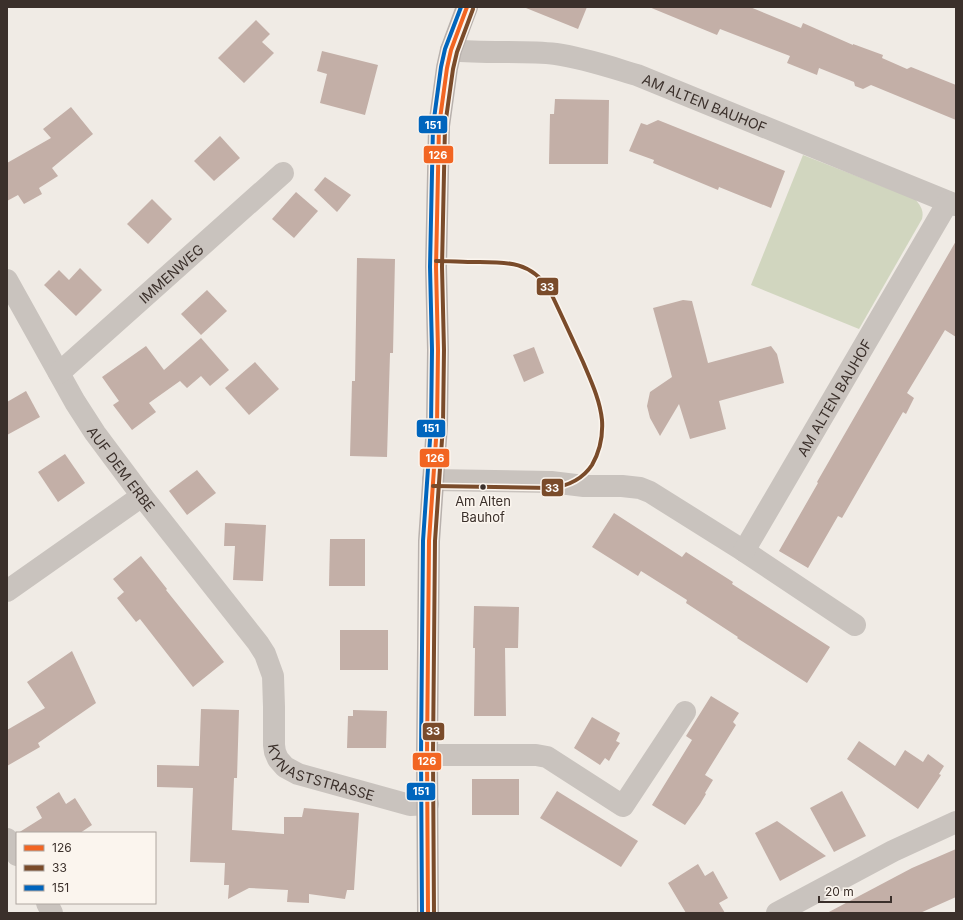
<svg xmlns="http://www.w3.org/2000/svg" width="963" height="920" font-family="Inter,sans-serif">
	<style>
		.green { fill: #d1d6bf }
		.building { fill: #c3afa7 }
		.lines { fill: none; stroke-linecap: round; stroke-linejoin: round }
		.minor { stroke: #c9c3be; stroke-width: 22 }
		.major { stroke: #b8b1ad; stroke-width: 22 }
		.bus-1-casing { stroke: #fbf5ee; stroke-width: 7 }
		.bus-2-casing { stroke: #fbf5ee; stroke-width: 7 }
		.bus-3-casing { stroke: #fbf5ee; stroke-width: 7 }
		.bus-1 { stroke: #f26522; stroke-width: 4 }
		.bus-2 { stroke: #7a4b2a; stroke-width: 4 }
		.bus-3 { stroke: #0065bd; stroke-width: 4 }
		.bus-dot { fill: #3b302b; stroke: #fbf5ee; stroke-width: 1.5 }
		.labels { text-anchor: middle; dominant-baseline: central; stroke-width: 3; stroke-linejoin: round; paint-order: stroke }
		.bus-label { font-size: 13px; fill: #3b302b; stroke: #fbf5ee }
		.street-label { font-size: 14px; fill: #3b302b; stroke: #fbf5ee }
		.line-badge { stroke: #fbf5ee; stroke-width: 1.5 }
		.badge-label { font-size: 11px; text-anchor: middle; font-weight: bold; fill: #fff }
	</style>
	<rect width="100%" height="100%" fill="#f0ebe5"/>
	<path class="green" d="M803,155L915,199C921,206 924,211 922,219L859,329L751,285Z"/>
	<g class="building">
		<path d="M526,7H587L578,29L526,8Z"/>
		<path d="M649,7H750L801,28L803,23L853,45V44L883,55L882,58L907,69L911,67L956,85V120L871,85L863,89L855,86L854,82L819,68L817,75L787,63L790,56L720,29L717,35Z"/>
		<path d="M256,20L270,34L262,42L274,53L244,83L218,58Z"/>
		<path d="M322,51L378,65L365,115L320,103L327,74L317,71Z"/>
		<path d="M555,99L609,100L608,164H549L550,114H554Z"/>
		<path d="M71,107L93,134L52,168L58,176L39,188L42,194L24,204L18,195L7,201V163L51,138L43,129Z"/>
		<path d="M658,120L785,171L771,208L719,187L718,190L653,163L654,160L629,151L641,123L647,125Z"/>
		<path d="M220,136L240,158L214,181L194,161Z"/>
		<path d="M325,177L351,195L337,212L314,190Z"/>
		<path d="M296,192L318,211L294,238L272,219Z"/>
		<path d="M152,199L172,219L148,244L127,224Z"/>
		<path d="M956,241V337L945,330L907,393L914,398L906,414L903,412L842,518L838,516L808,568L779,551L818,483L817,482Z"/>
		<path d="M357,258L395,259L393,353H390L387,457L350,456L352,381H355Z"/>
		<path d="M80,268L102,290L76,316L44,285L59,270L69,280Z"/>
		<path d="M207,290L227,311L201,335L181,314Z"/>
		<path d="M683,300L692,301L708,363L771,346L777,354L784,383L719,401L726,429L690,439L679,404L660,436L650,418L647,406L650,392L672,377L653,308Z"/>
		<path d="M201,338L229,370L210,386L201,376L187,388L180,381L149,403L156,412L132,430L113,405L119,401L102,377L146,346L164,370Z"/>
		<path d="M534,347L544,373L524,382L513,355Z"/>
		<path d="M255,362L279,389L249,415L225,388Z"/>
		<path d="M26,391L40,417L7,435V402Z"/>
		<path d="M65,454L85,483L58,502L38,472Z"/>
		<path d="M197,470L216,493L187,515L169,491Z"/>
		<path d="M614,513L682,557L686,552L733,582L732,584L830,647L807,683L737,638L738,637L686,603L687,600L641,571L638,576L592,547Z"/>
		<path d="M225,523L266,525L263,581L233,580L235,546H224Z"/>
		<path d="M330,539H365V586H329Z"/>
		<path d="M141,556L167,589L166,590L224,662L193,687L140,619L136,622L117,598L124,592L113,579Z"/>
		<path d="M474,606L519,607L518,648H505L506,716H474L475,648H473Z"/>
		<rect x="340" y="630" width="48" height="40"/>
		<path d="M72,651L96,703L38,743L40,747L7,766V730L45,708L27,682Z"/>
		<path d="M711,696L739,713L733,722L736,725L705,775L713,780L705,793L706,794L700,804L685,825L652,805L692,740L686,736Z"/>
		<path d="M201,709L239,710L237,778H234L232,830L284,834V817H302L304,808L359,813L354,890H347L345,899L309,894V903L287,902L288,890L249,888L228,899L229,885H224L225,863L190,862L193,788L157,787V765L199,766Z"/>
		<path d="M353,710L387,711L386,748H347L348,716H353Z"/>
		<path d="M592,717L620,733L616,741L620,743L614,752L609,761L605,758L600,765L574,748Z"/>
		<path d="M859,741L895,766L905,750L923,762L928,754L944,766L939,774L941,775L918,809L847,759Z"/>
		<rect x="472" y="779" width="47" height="36"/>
		<path d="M557,791L638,841L621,867L540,818Z"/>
		<path d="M842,791L866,836L834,852L810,808Z"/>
		<path d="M59,792L66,804L75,798L92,825L80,833H18L42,818L36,807Z"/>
		<path d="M777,821L826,856L780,881L755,833Z"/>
		<path d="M956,849V897L920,913H827L912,868Z"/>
		<path d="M698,864L705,876L713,871L728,898L719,903L725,913H686L668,883Z"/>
	</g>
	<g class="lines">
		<g class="minor">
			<path id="s1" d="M451,50C486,54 521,50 556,54C584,58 610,67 637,75L956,205"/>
			<path id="s2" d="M7,280L75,402L95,433L142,496L258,643L265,654L273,676L274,707V745L275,752L278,759L285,767L298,774L410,805L428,804"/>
			<path id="s3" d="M59,373L283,173"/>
			<path d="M433,480L551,482L584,486H622L640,488L650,492L744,551L855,625"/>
			<path id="s4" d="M744,551L948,202"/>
			<path d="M7,591L142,496"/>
			<path d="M427,755H536L547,757L623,806L685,712"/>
			<path d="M7,839L17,855"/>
			<path d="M47,903L52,913"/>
			<path d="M777,913L893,851L956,822"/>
		</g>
		<path class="major" d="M428,913L427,755L429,541L437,425L438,350L436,267L439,126L447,68L451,50L467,7"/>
		<g class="bus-1-casing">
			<path id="bus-1" d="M428,913L427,755L429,541L437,425L438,350L436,267L439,126L447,68L451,50L467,7"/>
		</g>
		<g class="bus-2-casing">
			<g id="bus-2">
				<path d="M433,486L551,488C568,486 582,480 592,465C600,451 603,435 602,420C600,400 591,381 583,362C572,338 561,314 549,289C530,261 507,262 476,262C463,262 449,261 436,261"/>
				<path d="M434,913L433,755L435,541L443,425L444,350L442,267L445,126L453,69L457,52L473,9"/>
			</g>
		</g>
		<g class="bus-3-casing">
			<path id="bus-3" d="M422,913L421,755L423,541L431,425L432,350L430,267L433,126L441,67L445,49L461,7"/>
		</g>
		<use href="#bus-1" class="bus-1"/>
		<use href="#bus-2" class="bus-2"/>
		<use href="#bus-3" class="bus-3"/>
	</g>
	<circle class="bus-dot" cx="483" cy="487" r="3.5"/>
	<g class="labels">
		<g class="bus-label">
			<text x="483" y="501">Am Alten<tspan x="483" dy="16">Bauhof</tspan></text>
		</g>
		<g class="street-label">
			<text stroke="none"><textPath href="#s1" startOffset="262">AM ALTEN BAUHOF</textPath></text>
			<text stroke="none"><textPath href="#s3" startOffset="150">IMMENWEG</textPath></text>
			<text stroke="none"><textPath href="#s4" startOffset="178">AM ALTEN BAUHOF</textPath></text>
			<text stroke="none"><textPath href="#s2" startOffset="221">AUF DEM ERBE</textPath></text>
			<text stroke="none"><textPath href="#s2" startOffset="607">KYNASTSTRASSE</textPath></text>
		</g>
	</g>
	<g class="line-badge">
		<rect x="418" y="115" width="30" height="19" rx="4" fill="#0065bd"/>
		<rect x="423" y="145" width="31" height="19" rx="4" fill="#f26522"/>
		<rect x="536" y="277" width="23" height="19" rx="4" fill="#7a4b2a"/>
		<rect x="416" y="419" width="30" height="19" rx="4" fill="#0065bd"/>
		<rect x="419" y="448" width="31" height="20" rx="4" fill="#f26522"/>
		<rect x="541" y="478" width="23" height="19" rx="4" fill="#7a4b2a"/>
		<rect x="422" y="722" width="23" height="19" rx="4" fill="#7a4b2a"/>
		<rect x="412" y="752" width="30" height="19" rx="4" fill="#f26522"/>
		<rect x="406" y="782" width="30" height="19" rx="4" fill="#0065bd"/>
	</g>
	<g class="badge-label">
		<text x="433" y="129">151</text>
		<text x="438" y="159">126</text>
		<text x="547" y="291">33</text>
		<text x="431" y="432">151</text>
		<text x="435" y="462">126</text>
		<text x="552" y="492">33</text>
		<text x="433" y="735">33</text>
		<text x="427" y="765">126</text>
		<text x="421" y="795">151</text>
	</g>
	<rect width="963" height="920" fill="none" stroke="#3b302b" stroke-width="16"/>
	<rect x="16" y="832" width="140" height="72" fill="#fbf5ee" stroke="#aea6a0"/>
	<rect x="24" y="845" width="20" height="6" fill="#f26522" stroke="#aea6a0"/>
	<text x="52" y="852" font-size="12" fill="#3b302b">126</text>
	<rect x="24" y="865" width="20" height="6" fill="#7a4b2a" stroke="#aea6a0"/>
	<text x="52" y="872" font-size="12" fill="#3b302b">33</text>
	<rect x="24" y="885" width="20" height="6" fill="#0065bd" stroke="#aea6a0"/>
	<text x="52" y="892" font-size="12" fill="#3b302b">151</text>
	<path d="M819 896v6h72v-6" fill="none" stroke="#3b302b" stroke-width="2"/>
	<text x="825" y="896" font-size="12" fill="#3b302b" stroke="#fbf5ee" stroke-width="3" paint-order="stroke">20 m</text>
</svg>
